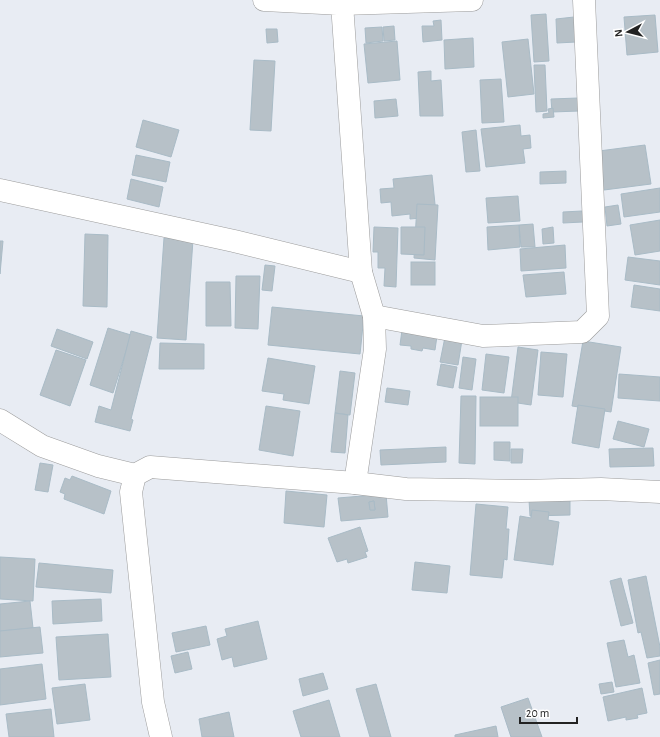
<svg xmlns="http://www.w3.org/2000/svg" width="660" height="737" font-family="'Alegreya Sans',sans-serif">
	<style>
		.building { fill: #b7c1c8; stroke: #a9bbc6; fill-rule: evenodd }
		.lines { fill: none; stroke-linecap: round; stroke-linejoin: round }
		.minor-casing { stroke: #9c9c9c; stroke-width: 23 }
		.minor { stroke: #fff; stroke-width: 22 }
	</style>
	<rect width="100%" height="100%" fill="#e8ecf3"/>
	<g class="building">
		<path d="M546,14L549,61L534,62L531,15Z"/>
		<path d="M655,15L658,52L627,55L624,17Z"/>
		<path d="M574,17L576,42L557,43L556,19Z"/>
		<path d="M441,20L442,40L423,42L422,26H434L433,21Z"/>
		<path d="M394,26L395,40L384,41L383,27Z"/>
		<path d="M382,27L383,41L366,43L365,28Z"/>
		<path d="M266,29H277L278,42L267,43Z"/>
		<path d="M473,38L474,67L445,69L444,40Z"/>
		<path d="M528,39L534,94L508,97L502,42Z"/>
		<path d="M397,41L400,80L368,83L364,44Z"/>
		<path d="M254,60L275,61L271,131L250,130Z"/>
		<path d="M534,65H545L547,111L536,112Z"/>
		<path d="M431,71V81L441,80L443,116H420L418,72Z"/>
		<path d="M501,79L504,122L482,123L480,80Z"/>
		<path d="M578,98L579,111L552,112L551,99Z"/>
		<path d="M396,99L398,116L375,118L374,101Z"/>
		<path d="M553,108L554,117L543,118V114L549,113L548,109Z"/>
		<path d="M143,120L179,130L171,157L136,147Z"/>
		<path d="M520,125L521,136L530,135L531,148L523,149L525,163L486,167L481,129Z"/>
		<path d="M476,130L480,171L466,172L462,132Z"/>
		<path d="M645,145L651,184L604,190L599,151Z"/>
		<path d="M136,155L170,162L166,182L132,175Z"/>
		<path d="M566,171V183L540,184V172Z"/>
		<path d="M432,175L436,214L421,215V218L410,219V214L392,216L391,202L381,203L380,189L394,188L393,179Z"/>
		<path d="M131,179L163,187L159,207L127,199Z"/>
		<path d="M660,188V212L624,217L621,194Z"/>
		<path d="M518,196L520,221L488,223L486,198Z"/>
		<path d="M417,204L438,205L435,260L414,258Z"/>
		<path d="M618,205L621,224L607,226L605,207Z"/>
		<path d="M582,211L583,222L563,223V212Z"/>
		<path d="M660,220V251L635,255L630,225Z"/>
		<path d="M533,224L535,247H521L519,225Z"/>
		<path d="M519,225L520,247L488,250L487,227Z"/>
		<path d="M374,227L398,228L396,287L384,286L385,268H378V252H373Z"/>
		<path d="M401,227H425L424,255L401,254Z"/>
		<path d="M553,227L554,243L543,244L542,229Z"/>
		<path d="M85,234L108,235L107,307L83,306Z"/>
		<path d="M164,238L193,240L186,340L157,338Z"/>
		<path d="M0,241H3L0,274Z"/>
		<path d="M565,245L566,268L521,271L520,249Z"/>
		<path d="M628,257L660,261V285L625,280Z"/>
		<rect x="411" y="262" width="24" height="23"/>
		<path d="M265,265L275,266L272,291L262,290Z"/>
		<path d="M564,272L566,294L526,297L523,275Z"/>
		<path d="M236,276H260L258,329L235,328Z"/>
		<path d="M206,282H230L231,326H206Z"/>
		<path d="M634,285L660,289V311L631,307Z"/>
		<path d="M272,307L364,316L360,354L268,345Z"/>
		<path d="M108,328L131,335L113,393L90,385Z"/>
		<path d="M57,329L93,342L87,359L51,346Z"/>
		<path d="M402,330L437,336L435,350L423,348L422,351L411,349V346L400,345Z"/>
		<path d="M131,331L152,337L131,419L133,420L130,431L95,422L99,406L111,410Z"/>
		<path d="M445,337L462,340L458,365L440,362Z"/>
		<path d="M583,341L621,347L611,412L572,406Z"/>
		<path d="M160,343L204,344V369H159Z"/>
		<path d="M518,347L538,350L531,405L511,402Z"/>
		<path d="M56,350L86,360L70,406L40,395Z"/>
		<path d="M541,352L567,354L563,397L538,395Z"/>
		<path d="M486,354L509,357L504,393L482,390Z"/>
		<path d="M463,357L476,359L472,390L459,388Z"/>
		<path d="M268,358L315,366L309,404L283,400L284,394L262,391Z"/>
		<path d="M441,364L457,367L453,388L437,385Z"/>
		<path d="M340,371L355,373L350,415L335,413Z"/>
		<path d="M619,374L660,377V401L618,398Z"/>
		<path d="M387,388L410,391L408,405L385,402Z"/>
		<path d="M461,396H476L475,464L459,463Z"/>
		<rect x="480" y="397" width="38" height="29"/>
		<path d="M578,405L605,409L599,448L572,443Z"/>
		<path d="M266,406L300,411L293,456L259,450Z"/>
		<path d="M335,413L348,415L345,453L331,452Z"/>
		<path d="M618,421L649,429L644,447L613,439Z"/>
		<path d="M494,442H510V461L494,460Z"/>
		<path d="M446,447V462L381,465L380,450Z"/>
		<path d="M653,448L654,466L610,467L609,449Z"/>
		<path d="M511,449H523L522,463H511Z"/>
		<path d="M40,463L53,465L48,492L35,490Z"/>
		<path d="M72,476L111,491L104,514L64,499L65,494L60,492L65,478L70,480Z"/>
		<path d="M286,491L327,495L324,527L284,523Z"/>
		<path d="M386,494L388,517L341,521L338,498ZM374,501L375,510H370L369,502Z"/>
		<path d="M570,499V515L530,516L529,500Z"/>
		<path d="M374,501L375,510H370L369,502Z"/>
		<path d="M476,504L508,507L506,529H509L507,560L504,559L502,578L470,575Z"/>
		<path d="M532,510L549,512L548,520L559,522L553,565L514,560L520,516L531,518Z"/>
		<path d="M360,527L368,551L365,552L367,557L348,563L347,559L337,562L328,538Z"/>
		<path d="M0,557L35,559L33,601L0,599Z"/>
		<path d="M415,562L450,566L447,593L412,590Z"/>
		<path d="M39,563L113,570L111,593L36,587Z"/>
		<path d="M646,576L660,647V656L647,658L641,632L638,633L628,580Z"/>
		<path d="M621,578L633,623L621,626L610,581Z"/>
		<path d="M101,599L102,621L53,624L52,601Z"/>
		<path d="M30,601L33,628L0,631V604Z"/>
		<path d="M258,621L267,659L234,667L232,657L222,660L217,639L227,636L225,629Z"/>
		<path d="M206,626L210,645L176,652L172,633Z"/>
		<path d="M40,627L43,653L0,657V631Z"/>
		<path d="M108,634L111,677L59,680L56,637Z"/>
		<path d="M624,640L628,657L634,655L640,683L616,687L607,643Z"/>
		<path d="M188,652L192,669L175,673L171,656Z"/>
		<path d="M660,660V694L654,695L648,663Z"/>
		<path d="M42,664L46,699L0,705V669Z"/>
		<path d="M323,673L328,689L303,696L299,679Z"/>
		<path d="M612,682L614,692L601,694L599,684Z"/>
		<path d="M85,684L90,720L57,724L52,688Z"/>
		<path d="M376,684L391,737H370L356,689Z"/>
		<path d="M642,688L647,713L637,715L638,718L626,720V717L608,721L603,697Z"/>
		<path d="M528,698L542,737H511L501,707Z"/>
		<path d="M329,700L340,737H301L293,711Z"/>
		<path d="M51,709L54,737H9L6,714Z"/>
		<path d="M229,712L234,737H202L199,719Z"/>
		<path d="M496,726L498,737H455V735Z"/>
	</g>
	<g class="lines">
		<g class="minor-casing">
			<g id="minor">
				<path d="M264,0L342,4L361,272L374,316"/>
				<path d="M342,0V4L472,0"/>
				<path d="M0,190L234,241L361,272"/>
				<path d="M0,420L42,446L98,466L135,475"/>
				<path d="M355,483L375,349L374,316L483,336L582,332L598,316L584,0"/>
				<path d="M161,737L153,702L131,492L135,475L150,467L355,483L406,489L521,491L601,489L660,492"/>
			</g>
		</g>
		<use href="#minor" class="minor"/>
	</g>
	<g transform="translate(628 32) rotate(263)" stroke="#ffffff" stroke-width="3" paint-order="stroke">
	<path d="M0-3L7 15L0 10L-7 15Z" fill="#222222"/>
	<text y="-6" font-size="11" font-weight="bold" text-anchor="middle" fill="#222222">N</text>
	</g>
	<path d="M520 717v6h57v-6" fill="none" stroke="#222222" stroke-width="2"/>
	<text x="526" y="717" font-size="12" fill="#222222" stroke="#ffffff" stroke-width="3" paint-order="stroke">20 m</text>
</svg>
